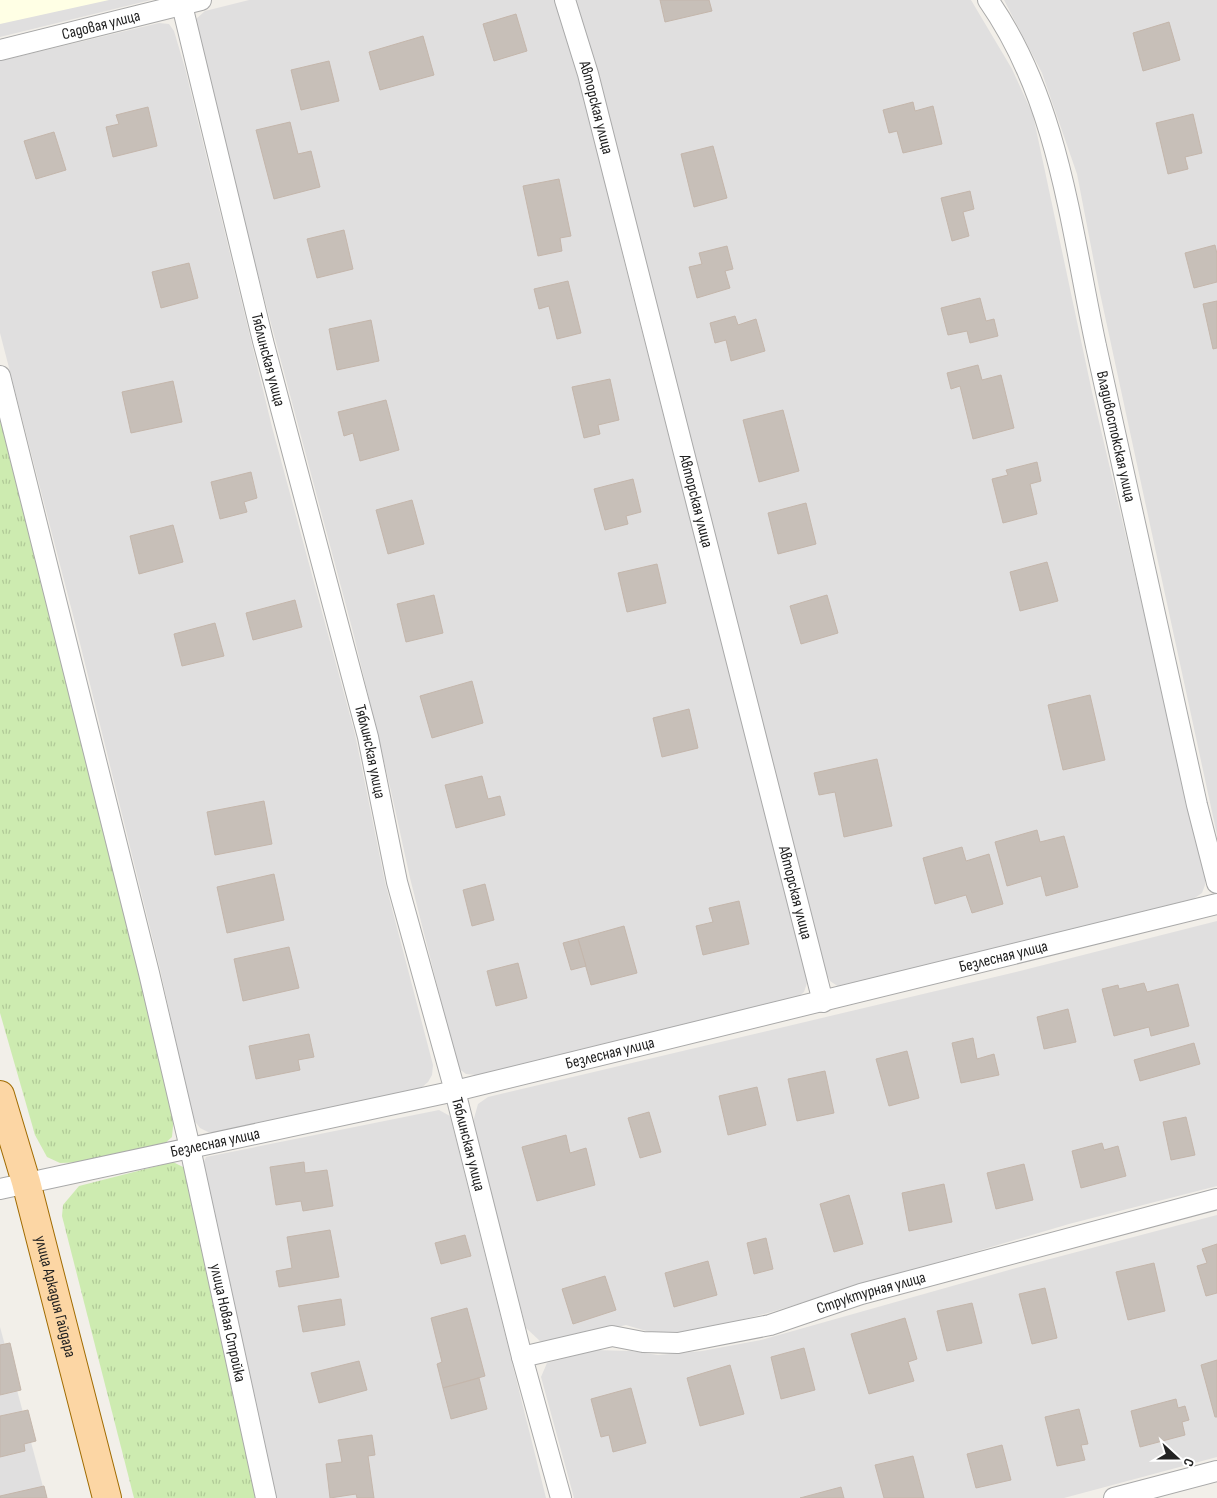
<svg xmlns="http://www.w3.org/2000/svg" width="1217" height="1498" font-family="'Sofia Sans Condensed',sans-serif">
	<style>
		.residential { fill: #e0dfdf }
		.education { fill: #ffffe5 }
		.grass { fill: url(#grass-tufts) }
		.building { fill: #c7bfb8; stroke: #c4b6ab }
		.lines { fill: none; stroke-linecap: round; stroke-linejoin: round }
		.minor-casing { stroke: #a9a9a9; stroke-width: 22 }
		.primary-casing { stroke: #a06b00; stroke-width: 30 }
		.minor { stroke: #fff; stroke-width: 20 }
		.primary { stroke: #fcd6a4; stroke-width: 28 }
		.labels { text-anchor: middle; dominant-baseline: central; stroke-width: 4.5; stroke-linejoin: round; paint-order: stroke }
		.street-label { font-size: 16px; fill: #222; stroke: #fff }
	</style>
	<defs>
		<pattern id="grass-tufts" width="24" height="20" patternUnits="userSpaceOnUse" patternTransform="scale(1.25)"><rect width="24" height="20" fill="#cdebb0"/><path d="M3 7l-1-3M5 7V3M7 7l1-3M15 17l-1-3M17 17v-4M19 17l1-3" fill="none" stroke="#b0c997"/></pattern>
	</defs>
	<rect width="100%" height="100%" fill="#f2efe9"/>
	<g class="residential">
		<path d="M0,0H151L0,37Z"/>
		<path d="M249,0H555L582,86L625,265L806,973L807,983L804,992L796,999L476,1075L466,1074L458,1068L410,878L391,791L353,632L202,64L196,32V19L205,11Z"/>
		<path d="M574,0H971L1012,69L1033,115L1092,392L1205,872V885L1202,893L1193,899L839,987L830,981L825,970L647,264Z"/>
		<path d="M1004,0H1217V835L1100,293L1077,174L1042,73Z"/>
		<path d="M159,23L169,24L174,31L185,68L272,427L355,734L385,882L433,1065L432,1075L428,1082L421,1088L221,1132H208L200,1128L193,1119L160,969L74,619L0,333V61Z"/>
		<path d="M1217,921V1186L1069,1224L768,1313L694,1332L653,1333L626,1325L555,1341H540L526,1328L473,1122L478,1104L488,1097L1016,972Z"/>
		<path d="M439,1110L450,1116L546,1498H275L202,1166L206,1157Z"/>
		<path d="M1217,1215V1457L1064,1498H574L541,1377L547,1363L594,1350L631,1351L658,1355L702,1351L761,1340L1016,1268Z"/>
		<path d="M0,1327L46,1498H0Z"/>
	</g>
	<path class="education" d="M0,0H109L0,24Z"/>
	<g class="grass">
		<path d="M0,416L174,1115L172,1137L163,1145L87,1162L60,1163L47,1157L35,1135L0,1013Z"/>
		<path d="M173,1162L185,1168L257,1498H134L62,1216L63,1205L79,1186Z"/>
	</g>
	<g class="building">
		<path d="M660,0H709L712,11L665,22Z"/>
		<path d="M516,14L527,51L494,61L483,24Z"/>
		<path d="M1169,22L1180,60L1143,71L1133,33Z"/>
		<path d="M423,36L434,75L380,90L369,52Z"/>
		<path d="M329,61L339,101L301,110L291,70Z"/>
		<path d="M913,102L915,111L933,106L942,144L903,153L897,131L889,133L883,110Z"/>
		<path d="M148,107L157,146L113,157L106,127L119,124L116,115Z"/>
		<path d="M1193,114L1202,153L1185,157L1188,169L1168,174L1156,123Z"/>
		<path d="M290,122L298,154L311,151L320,187L274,199L256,130Z"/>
		<path d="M54,132L66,170L36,179L24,141Z"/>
		<path d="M713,146L727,198L694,207L681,154Z"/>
		<path d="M559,179L571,236L560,238L562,251L538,256L523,186Z"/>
		<path d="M970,191L974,209L963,212L969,236L952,241L941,198Z"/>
		<path d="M344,230L353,269L317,278L307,239Z"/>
		<path d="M1215,245L1217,254V282L1194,288L1185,253Z"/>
		<path d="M727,246L733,269L725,271L730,288L697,298L689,267L702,264L699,253Z"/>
		<path d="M189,263L198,298L161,308L152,272Z"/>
		<path d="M568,281L581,333L557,339L549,306L539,309L534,289Z"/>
		<path d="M980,298L986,321L994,319L998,336L970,343L967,331L948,335L941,308Z"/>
		<path d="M1217,301V348L1213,349L1203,304Z"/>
		<path d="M735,316L738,325L756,319L765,351L731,361L726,340L715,343L710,323Z"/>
		<path d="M371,320L379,361L337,370L329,329Z"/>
		<path d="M978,365L982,380L1001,375L1014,428L973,439L960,386L951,389L947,373Z"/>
		<path d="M610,379L619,420L598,425L600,434L584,438L572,387Z"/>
		<path d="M173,381L182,422L131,433L122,392Z"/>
		<path d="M386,400L399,450L360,461L353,433L344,436L338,412Z"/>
		<path d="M783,410L799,471L759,482L743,420Z"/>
		<path d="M1037,462L1041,481L1030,484L1037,514L1003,523L992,479L1008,475L1006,470Z"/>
		<path d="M251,472L257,498L244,502L247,512L220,519L211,482Z"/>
		<path d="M633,479L641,512L626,516L628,524L605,530L594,489Z"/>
		<path d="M412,500L424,544L388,554L376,510Z"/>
		<path d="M806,503L816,544L778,554L768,513Z"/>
		<path d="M173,525L183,562L139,574L130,536Z"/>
		<path d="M1047,562L1058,601L1020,611L1010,572Z"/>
		<path d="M657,564L666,603L627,612L618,573Z"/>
		<path d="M434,595L443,633L406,642L397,604Z"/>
		<path d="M827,595L838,633L801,644L790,606Z"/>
		<path d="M295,600L302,627L253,640L246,613Z"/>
		<path d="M215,623L224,656L182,666L174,634Z"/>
		<path d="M472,681L483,723L432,738L420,696Z"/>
		<path d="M1090,695L1105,760L1063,770L1048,705Z"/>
		<path d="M689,709L698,748L662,757L653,718Z"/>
		<path d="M877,759L892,826L844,837L835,792L819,795L814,773Z"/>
		<path d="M482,776L488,799L500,796L505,815L456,828L445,785Z"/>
		<path d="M264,801L272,844L215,855L207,812Z"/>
		<path d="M1037,830L1040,842L1064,836L1078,887L1046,896L1041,876L1007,886L995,842Z"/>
		<path d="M962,847L966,861L989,854L1003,904L972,913L966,895L935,904L923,858Z"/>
		<path d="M274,874L284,920L227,933L217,887Z"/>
		<path d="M485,884L494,920L472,926L463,890Z"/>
		<path d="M739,901L749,944L703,955L696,926L713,922L709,908Z"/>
		<path d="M624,926L637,973L591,985L578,939Z"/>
		<path d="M578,939L586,966L571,970L563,943Z"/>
		<path d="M289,947L299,988L243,1001L234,959Z"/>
		<path d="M518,963L527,998L496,1006L487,971Z"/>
		<path d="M1144,983L1147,992L1178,984L1189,1026L1151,1036L1149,1027L1114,1036L1102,989L1118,985L1119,989Z"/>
		<path d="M1068,1009L1076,1042L1044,1049L1037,1017Z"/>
		<path d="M309,1034L314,1057L298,1060L300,1070L256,1079L249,1046Z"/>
		<path d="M973,1038L977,1059L994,1054L999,1075L961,1083L952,1043Z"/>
		<path d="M1194,1043L1200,1064L1140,1081L1134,1060Z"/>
		<path d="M907,1051L919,1098L889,1106L876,1059Z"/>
		<path d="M825,1071L834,1113L797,1121L788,1079Z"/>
		<path d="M757,1087L766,1125L728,1135L719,1096Z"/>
		<path d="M649,1112L661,1152L640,1158L628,1118Z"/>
		<path d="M1186,1117L1195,1155L1171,1160L1163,1122Z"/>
		<path d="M566,1135L570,1153L586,1148L595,1185L537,1201L522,1147Z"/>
		<path d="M1102,1143L1104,1150L1118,1146L1126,1176L1081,1188L1072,1151Z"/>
		<path d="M304,1162L305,1173L327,1170L333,1206L303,1211L301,1201L276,1205L270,1167Z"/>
		<path d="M1024,1164L1033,1200L996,1209L987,1173Z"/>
		<path d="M944,1184L952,1222L909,1231L902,1193Z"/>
		<path d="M849,1195L863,1244L834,1252L820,1204Z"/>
		<path d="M330,1230L339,1277L279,1287L276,1271L292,1268L287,1237Z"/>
		<path d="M465,1235L471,1256L441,1264L435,1243Z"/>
		<path d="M766,1238L773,1269L754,1274L747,1243Z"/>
		<path d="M1217,1244V1293L1206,1296L1197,1266L1207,1263L1202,1249Z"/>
		<path d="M708,1261L717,1295L674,1307L665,1273Z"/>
		<path d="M1154,1263L1165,1311L1128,1320L1116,1272Z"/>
		<path d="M605,1276L616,1310L573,1324L562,1289Z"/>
		<path d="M1045,1288L1057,1338L1032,1344L1019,1294Z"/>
		<path d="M341,1299L345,1325L303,1332L298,1306Z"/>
		<path d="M972,1303L982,1343L947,1351L937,1311Z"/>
		<path d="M467,1308L485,1376L443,1388L437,1364L442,1362L431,1318Z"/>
		<path d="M905,1318L917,1359L908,1362L914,1381L869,1394L851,1334Z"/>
		<path d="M10,1343L21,1390L0,1395V1345Z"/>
		<path d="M804,1348L815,1390L781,1399L771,1357Z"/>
		<path d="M1217,1360V1417H1215L1201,1365Z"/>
		<path d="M359,1361L367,1390L319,1403L311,1373Z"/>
		<path d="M730,1365L744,1414L700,1426L687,1378Z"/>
		<path d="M479,1378L487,1409L451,1419L443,1388Z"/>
		<path d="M631,1388L646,1443L613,1452L609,1435L601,1437L591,1399Z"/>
		<path d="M1176,1399L1178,1408L1185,1406L1189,1420L1182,1422L1185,1435L1140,1447L1131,1411Z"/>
		<path d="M1079,1409L1088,1444L1081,1445L1085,1460L1057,1466L1045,1417Z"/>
		<path d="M28,1410L36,1441L24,1444L25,1451L0,1457V1416Z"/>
		<path d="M372,1435L375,1455L368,1456L374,1498H357L356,1494L330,1498L326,1464L342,1462L338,1440Z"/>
		<path d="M1002,1445L1011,1480L976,1488L967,1454Z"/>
		<path d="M913,1456L924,1498H884L875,1465Z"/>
		<path d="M44,1486L47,1498H0V1496Z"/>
		<path d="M841,1487L844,1498H800Z"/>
	</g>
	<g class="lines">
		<g class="minor-casing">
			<g id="minor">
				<path id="s1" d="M565,0L588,74L823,1002"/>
				<path id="s2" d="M988,0C1059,101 1071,229 1096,346C1130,499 1164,652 1197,805L1217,883"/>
				<path id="s3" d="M182,5L263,341L368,737L397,882L455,1091L522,1357L561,1498"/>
				<path id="s4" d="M0,50L201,0"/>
				<path id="s5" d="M0,376L149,973L190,1148L266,1498"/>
				<path id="s6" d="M0,1189L455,1091L1217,904"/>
				<path id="s7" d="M522,1357L612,1336L643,1342L678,1343L770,1325L861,1294L1217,1199"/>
				<path d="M1114,1498L1217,1471"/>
			</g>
		</g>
		<g class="primary-casing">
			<g id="primary">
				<path id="s8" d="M0,1095L26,1182L107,1498"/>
			</g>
		</g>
		<use href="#minor" class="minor"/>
		<use href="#primary" class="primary"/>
	</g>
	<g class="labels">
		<g class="street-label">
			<text stroke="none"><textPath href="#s4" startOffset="104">Садовая улица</textPath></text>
			<text stroke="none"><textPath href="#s1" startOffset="112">Авторская улица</textPath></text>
			<text stroke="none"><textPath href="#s3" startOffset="365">Тяблинская улица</textPath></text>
			<text stroke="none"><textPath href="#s2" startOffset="458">Владивостокская улица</textPath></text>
			<text stroke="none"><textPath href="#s1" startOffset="518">Авторская улица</textPath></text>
			<text stroke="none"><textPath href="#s3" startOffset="770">Тяблинская улица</textPath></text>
			<text stroke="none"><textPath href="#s1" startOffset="922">Авторская улица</textPath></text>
			<text stroke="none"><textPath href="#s6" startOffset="1030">Безлесная улица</textPath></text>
			<text stroke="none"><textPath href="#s6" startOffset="625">Безлесная улица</textPath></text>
			<text stroke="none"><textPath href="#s6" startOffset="220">Безлесная улица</textPath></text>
			<text stroke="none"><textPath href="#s3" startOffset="1175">Тяблинская улица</textPath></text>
			<text stroke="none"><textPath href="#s7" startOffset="359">Структурная улица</textPath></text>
			<text stroke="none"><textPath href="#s8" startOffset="209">улица Аркадия Гайдара</textPath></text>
			<text stroke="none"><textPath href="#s5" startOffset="974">улица Новая Стройка</textPath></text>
		</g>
	</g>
	<g transform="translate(1177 1458) rotate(111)" stroke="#ffffff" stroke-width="4" paint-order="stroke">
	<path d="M0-4L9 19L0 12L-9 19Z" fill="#222222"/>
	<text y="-8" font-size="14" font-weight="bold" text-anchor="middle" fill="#222222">С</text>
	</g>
</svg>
